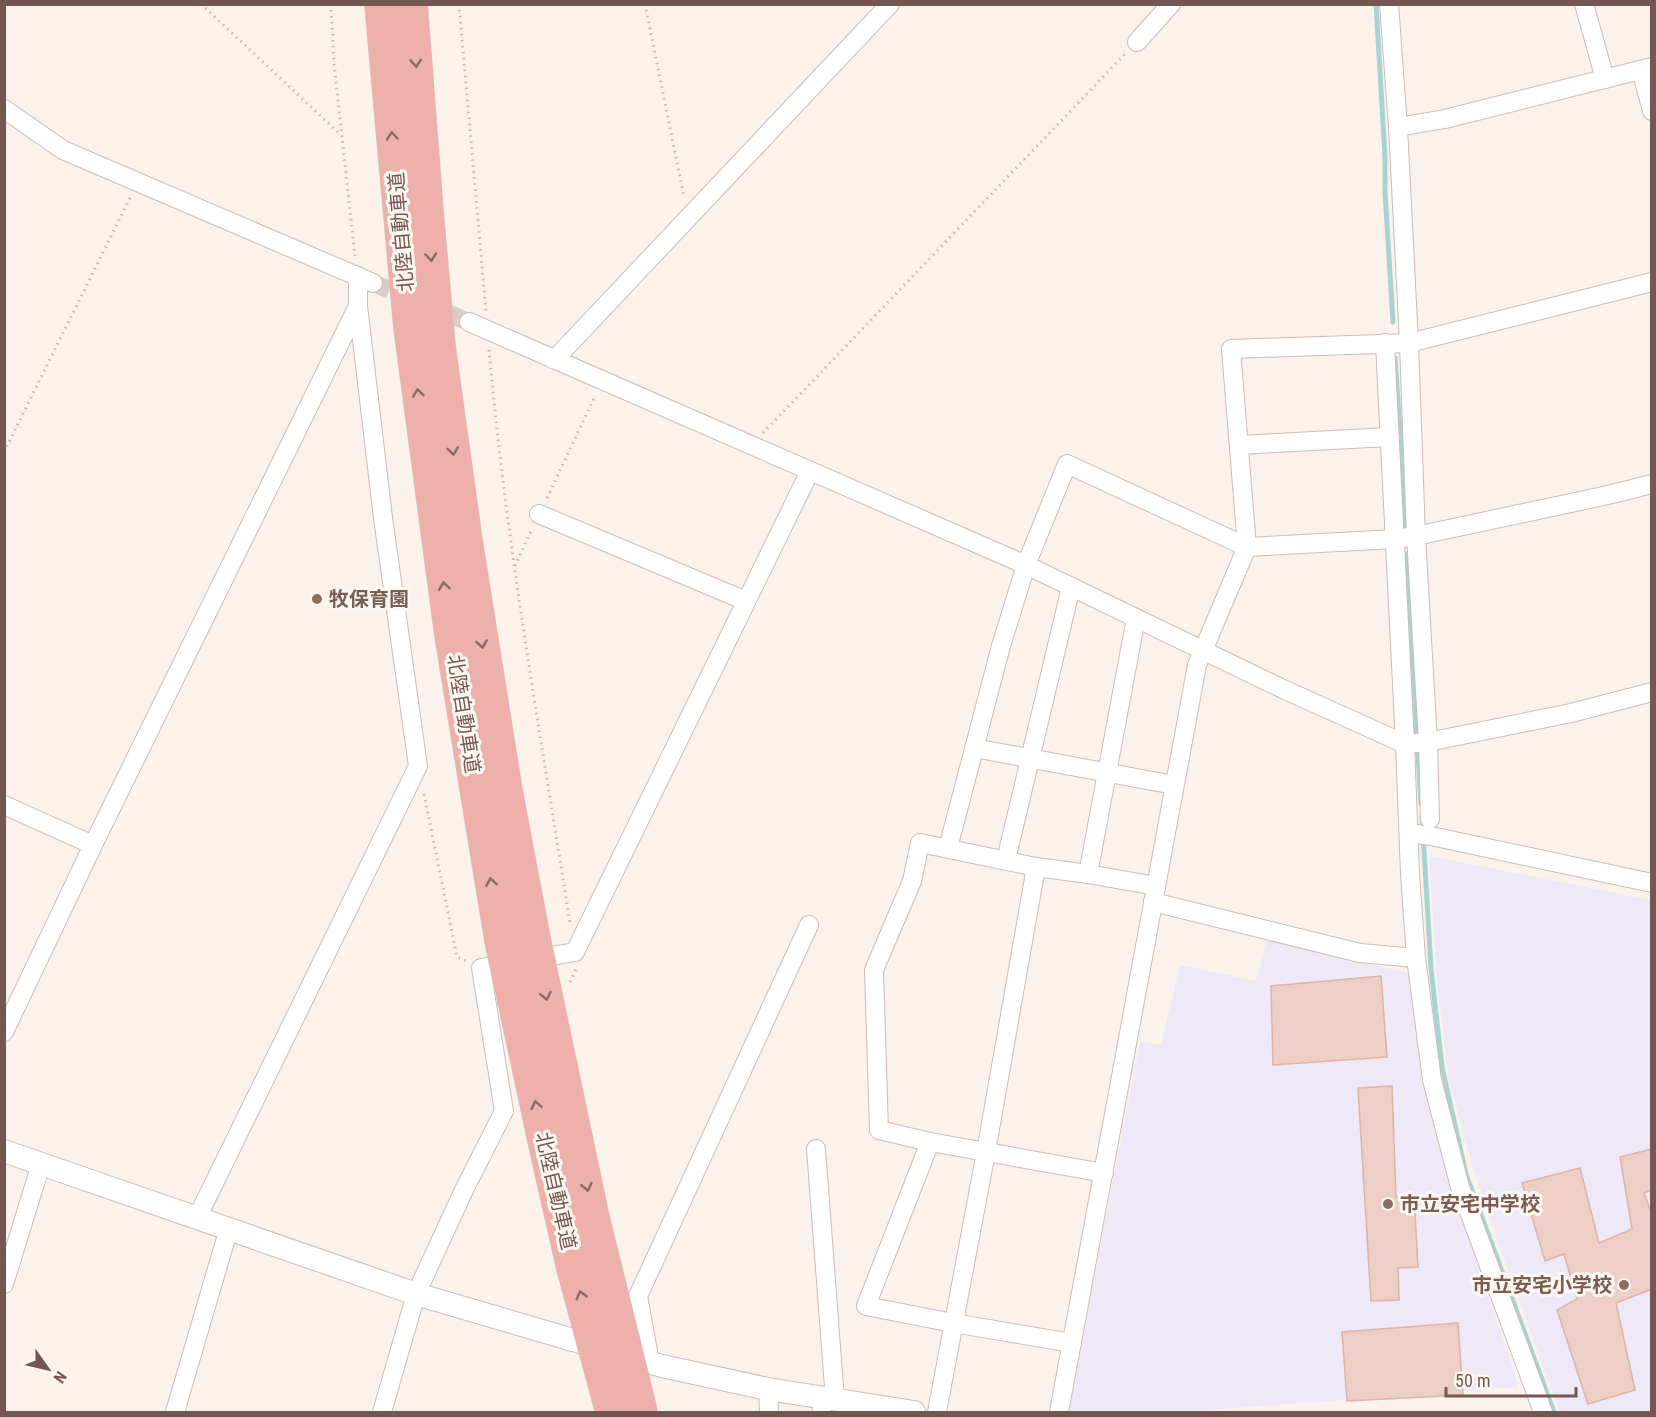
<svg xmlns="http://www.w3.org/2000/svg" width="1656" height="1417" font-family="'Roboto Condensed','Noto Sans JP',sans-serif">
	<style>
		.education { fill: #efe8f7 }
		.lines { fill: none; stroke-linecap: round; stroke-linejoin: round }
		.stream { stroke: #a9d3d3; stroke-width: 5 }
		.building { fill: #edcfc6; stroke: #deb3a8; stroke-width: 1.5 }
		.minor-tunnel { stroke: #d9cbc5; stroke-width: 18; stroke-dasharray: 18 9; stroke-linecap: butt }
		.minor-casing { stroke: #cebbb5; stroke-width: 20 }
		.tertiary-casing { stroke: #cebbb5; stroke-width: 24 }
		.motorway-casing { stroke: #d8d0ce; stroke-width: 34 }
		.path { stroke: #d3b2a9; stroke-width: 3; stroke-dasharray: 1.5 4.5; stroke-linecap: butt }
		.minor { stroke: #fff; stroke-width: 18 }
		.tertiary { stroke: #fff; stroke-width: 22 }
		.motorway { stroke: #edb0aa; stroke-width: 33 }
		.motorway-bridge-casing { stroke: #d8d0ce; stroke-width: 34; stroke-linecap: butt }
		.motorway-bridge { stroke: #edb0aa; stroke-width: 33 }
		.oneway { stroke: #8c6963 }
		.education-dot { fill: #8d6e63; stroke: #fdf7f2; stroke-width: 2 }
		.labels { text-anchor: middle; dominant-baseline: central; stroke-width: 6; stroke-linejoin: round; paint-order: stroke }
		.street-label { font-size: 20px; fill: #745751; stroke: #fdf7f2 }
		.education-label { font-size: 20px; font-weight: bold; fill: #785e54; stroke: #fdf7f2; text-anchor: start }
	</style>
	<rect width="100%" height="100%" fill="#fbf2ec"/>
	<g class="education">
		<path d="M1429,856L1651,900V1412H1562L1557,1405L1505,1262L1471,1162L1448,1076L1437,981Z"/>
		<path d="M1267,940L1411,974L1457,1202L1519,1387L1182,1412H1068L1140,1042L1161,1045L1180,965L1256,981Z"/>
	</g>
	<g class="lines">
		<g class="stream">
			<path d="M1376,4L1385,157V192L1393,322"/>
			<path d="M1395,358L1401,442L1405,529"/>
			<path d="M1406,554L1421,804"/>
			<path d="M1422,816L1431,969L1442,1067L1466,1174L1554,1412"/>
		</g>
	</g>
	<g class="building">
		<path d="M1381,976L1387,1057L1273,1065L1271,986Z"/>
		<path d="M1392,1086L1396,1197L1414,1196L1418,1267L1398,1268L1399,1300L1371,1301L1358,1088Z"/>
		<path d="M1652,1149V1190L1644,1193L1652,1215V1289L1616,1303L1635,1390L1588,1404L1557,1310L1577,1299L1564,1254L1545,1261L1522,1183L1580,1168L1599,1243L1632,1229L1620,1157Z"/>
		<path d="M1458,1323L1463,1395L1347,1401L1342,1332Z"/>
	</g>
	<g class="lines">
		<path class="minor-tunnel" d="M373,283L469,322"/>
		<g class="minor-casing">
			<g id="minor">
				<path d="M1389,4L1398,127L1409,343L1416,536L1428,742L1430,819"/>
				<path d="M1584,4L1605,79"/>
				<path d="M1137,42L1171,4"/>
				<path d="M1641,70L1652,111"/>
				<path d="M4,109L63,150L373,283"/>
				<path d="M1398,127L1445,119L1652,67"/>
				<path d="M469,322L1026,565L1283,689L1405,744L1428,742L1571,713L1652,692"/>
				<path d="M1385,343L1405,744L1410,874L1416,958L1432,1080L1460,1187L1543,1412"/>
				<path d="M554,360L890,4"/>
				<path d="M1239,445L1390,437"/>
				<path d="M539,514L746,601"/>
				<path d="M974,748L1174,785"/>
				<path d="M4,805L93,845"/>
				<path d="M1409,833L1431,836L1652,883"/>
				<path d="M948,848L1001,646L1026,565L1067,464L1247,547L1395,539L1416,536L1608,495L1652,484"/>
				<path d="M1006,860L1071,587"/>
				<path d="M1088,874L1136,618"/>
				<path d="M1153,902L1360,953L1416,958"/>
				<path d="M4,1032L93,845L358,306"/>
				<path d="M930,1142L866,1306L953,1323L1072,1343"/>
				<path d="M816,1149L835,1400"/>
				<path d="M1104,1173L930,1142L879,1130L874,970L912,881L920,843L1036,867L1088,874L1156,886"/>
				<path d="M197,1218L418,766L383,518L358,306V276"/>
				<path d="M4,1284L41,1164"/>
				<path d="M650,1362L638,1296L809,925"/>
				<path d="M768,1389L769,1412"/>
				<path d="M821,1397L822,1412"/>
				<path d="M175,1412L229,1228"/>
				<path d="M382,1412L416,1294L464,1190L504,1111L481,968L575,952L810,471"/>
				<path d="M937,1412L986,1152L1036,867"/>
				<path d="M1059,1412L1197,665L1247,547L1231,349L1409,343L1652,282"/>
			</g>
		</g>
		<g class="tertiary-casing">
			<path id="tertiary" d="M4,1151L416,1294L662,1366L768,1389L914,1412"/>
		</g>
		<g class="motorway-casing">
			<g id="motorway">
				<path d="M381,4L410,327L451,635L501,940"/>
				<path d="M411,4L427,212L439,347L466,541L506,791L534,939"/>
			</g>
		</g>
		<g class="path">
			<path d="M201,4L341,135"/>
			<path d="M331,4L334,63L355,256"/>
			<path d="M459,4L486,311"/>
			<path d="M645,4L684,197"/>
			<path d="M489,350C506,542 540,732 570,923"/>
			<path d="M763,433L1125,54"/>
			<path d="M4,452L130,198"/>
			<path d="M547,498L595,396"/>
			<path d="M515,566L532,529"/>
			<path d="M424,794L457,957L466,961"/>
			<path d="M570,982L576,969"/>
		</g>
		<use href="#minor" class="minor"/>
		<use href="#tertiary" class="tertiary"/>
		<use href="#motorway" class="motorway"/>
		<g class="motorway-bridge-casing">
			<g id="motorway-bridge">
				<path d="M534,939L593,1218L641,1412"/>
				<path d="M501,940L546,1149L573,1268L612,1412"/>
			</g>
		</g>
		<use href="#motorway-bridge" class="motorway-bridge"/>
	</g>
	<defs><path id="oneway-chevron" d="M-2-3.5L2.5 0L-2 3.5" fill="none" stroke-width="1.6" stroke-linecap="round" stroke-linejoin="round" transform="scale(1.5)"/></defs>
	<g class="oneway">
		<use href="#oneway-chevron" transform="translate(416 63) rotate(86)"/>
		<use href="#oneway-chevron" transform="translate(392 136) rotate(-95)"/>
		<use href="#oneway-chevron" transform="translate(431 257) rotate(85)"/>
		<use href="#oneway-chevron" transform="translate(418 393) rotate(-98)"/>
		<use href="#oneway-chevron" transform="translate(453 451) rotate(82)"/>
		<use href="#oneway-chevron" transform="translate(444 586) rotate(-98)"/>
		<use href="#oneway-chevron" transform="translate(482 644) rotate(81)"/>
		<use href="#oneway-chevron" transform="translate(491 882) rotate(-99)"/>
		<use href="#oneway-chevron" transform="translate(546 996) rotate(78)"/>
		<use href="#oneway-chevron" transform="translate(536 1105) rotate(-102)"/>
		<use href="#oneway-chevron" transform="translate(587 1187) rotate(78)"/>
		<use href="#oneway-chevron" transform="translate(581 1295) rotate(-105)"/>
	</g>
	<g class="education-dot">
		<circle cx="317" cy="599" r="6"/>
		<circle cx="1388" cy="1204" r="6"/>
		<circle cx="1624" cy="1285" r="6"/>
	</g>
	<g class="labels">
		<g class="street-label">
			<text transform="translate(401 232) rotate(-95)">北陸自動車道</text>
			<text transform="translate(464 714) rotate(81)">北陸自動車道</text>
			<text transform="translate(556 1191) rotate(77)">北陸自動車道</text>
		</g>
		<g class="education-label">
			<text x="329" y="599">牧保育園</text>
			<text x="1400" y="1204">市立安宅中学校</text>
			<text x="1612" y="1285" text-anchor="end">市立安宅小学校</text>
		</g>
	</g>
	<rect width="1656" height="1417" fill="none" stroke="#745751" stroke-width="12"/>
	<g transform="translate(48 1369) rotate(124)" stroke="#fdf7f2" stroke-width="4.5" paint-order="stroke">
	<path d="M0-4.5L10 22L0 15L-10 22Z" fill="#745751"/>
	<text y="-9" font-size="16" font-weight="bold" text-anchor="middle" fill="#745751">N</text>
	</g>
	<path d="M1446 1387v9h130v-9" fill="none" stroke="#745751" stroke-width="3"/>
	<text x="1455" y="1387" font-size="18" fill="#745751" stroke="#fdf7f2" stroke-width="4.5" paint-order="stroke">50 m</text>
</svg>
